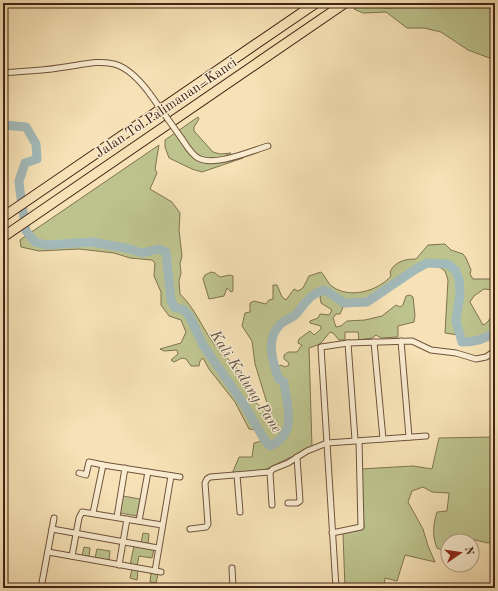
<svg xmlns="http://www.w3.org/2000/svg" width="498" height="591" font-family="'Old Standard TT',serif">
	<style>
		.green { fill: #bdc38d; stroke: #807351 }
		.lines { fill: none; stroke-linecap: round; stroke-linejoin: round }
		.river { stroke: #a3baba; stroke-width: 9 }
		.street-casing { stroke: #70533d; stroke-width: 7 }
		.highway-casing { stroke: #442315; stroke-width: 11 }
		.street { stroke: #f9ecd0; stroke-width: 5 }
		.highway { stroke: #f6e2b6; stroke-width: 9 }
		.street-bridge-casing { stroke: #70533d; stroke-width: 7; stroke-linecap: butt }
		.street-bridge { stroke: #f9ecd0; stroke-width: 5 }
		.labels { text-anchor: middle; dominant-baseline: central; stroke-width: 3; stroke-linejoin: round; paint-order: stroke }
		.street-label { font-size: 14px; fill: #442315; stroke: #f9ecd0 }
		.water-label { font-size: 15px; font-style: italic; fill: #605047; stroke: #f9ecd0 }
	</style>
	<rect width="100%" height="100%" fill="#f6e2b6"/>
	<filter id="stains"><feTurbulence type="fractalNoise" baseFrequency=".005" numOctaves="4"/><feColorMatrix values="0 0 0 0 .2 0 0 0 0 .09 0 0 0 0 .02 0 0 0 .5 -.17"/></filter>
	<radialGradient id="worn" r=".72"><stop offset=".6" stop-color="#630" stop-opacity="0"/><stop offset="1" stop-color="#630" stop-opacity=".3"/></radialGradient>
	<g class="green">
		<path d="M364,3H379V7C386,9 402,8 406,3H495V60L468,50L441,32L424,28H407L386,12L363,13L354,9Z"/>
		<path d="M198,117L199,119L194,127V131L213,152L220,154L231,153L223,157L243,158L202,172L192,169L169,158L165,147V140Z"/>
		<path d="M159,145L155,169L157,173L150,189L172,202L180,213L179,230L182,256L180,264L181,273L179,281L180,294C195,308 202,328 215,345C224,356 237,366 244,378C250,388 250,400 261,407H265L267,403L255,364L252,341L242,326L245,313L250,312V303L254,301L266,304L269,300L273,299V285H277L282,297L286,300L294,289L298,291L303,288L309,276L321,272C326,277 327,283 333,287C350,299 378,291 391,276L390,272C395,261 406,259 416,259L428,245L445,244L451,250L463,254L466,258L471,270L470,274L473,279H495V290L484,289L474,296L470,302L483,325C491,322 492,312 495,305V329C487,338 474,340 463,340L458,321L462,294L461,279L458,269L449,262H426L415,267L366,300L345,301L326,288C311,290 304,302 295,312C290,317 282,319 277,324C264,340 271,365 278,381L282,383C285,405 296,433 270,444L245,402L204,344L191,316L184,308L175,306L172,300L168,250L158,248L142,251L92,240L46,243L36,241L30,233Z"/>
		<path d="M27,235L34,244L46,247L92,244L130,251L142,255L158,251L165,253L169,300L172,309L182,311L188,318L201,346L242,404L256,430L249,429L235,402L209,369L203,358L200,361L199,366H191L186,359L182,358L174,362L171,360L178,354L177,350L164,351L160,349L181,343L186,332L181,320L169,316L161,305V292L154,276L155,263L152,260L130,258L114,253L79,249L39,251L21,247L20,240Z"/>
		<path d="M438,266H447C464,280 456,300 455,319C454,324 457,330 458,335L445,333L448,280L445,271Z"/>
		<path d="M211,272L215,273L220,277L230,275L233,276V291L231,292L227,288L224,296L209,299L203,279L205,275Z"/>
		<path d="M325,292L344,305L340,314H336L333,318L336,327L341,326L347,321L365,320L382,316L396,305L400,307L403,305L406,296L410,295L413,297L415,315L414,322L398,326V337L381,338L376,335L372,338L359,340L358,332H345V340H339L333,333L330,332L320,344L309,348L312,447L260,472L232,474L239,457H252L254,443L262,441L269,448C273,447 278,446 281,443C299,431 288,398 286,380L281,378L276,368L281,365L285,367L289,365V363L284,359V355L288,352H297L302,345L298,343L299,339L310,331L314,335L321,329V326L310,323V321L318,318L320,314L329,315L332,310L321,303L320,297Z"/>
		<path d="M495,437V541L488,543L471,539L448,541V553L437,548C432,536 433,525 437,512L447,511L449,493L432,492L423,487L412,491L408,502L423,529L428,546L435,562L405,555L397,581L385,578L384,588H345L343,534L364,528L361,469L413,466L432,469L439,438Z"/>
		<path d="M123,496L140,499L137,516L120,513Z"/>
		<path d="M143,533L149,534L148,544L141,543Z"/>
		<path d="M134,546L154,549L152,558L139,556L137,566L130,565Z"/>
		<path d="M84,547L90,548L89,557L82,556Z"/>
		<path d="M97,549L110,551L109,561L95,558Z"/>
		<path d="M132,569L138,570L137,580L130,578Z"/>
		<path d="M151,573L158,574L156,583L150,582Z"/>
	</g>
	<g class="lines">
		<path class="river" d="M3,125L26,127L36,144L37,159L25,163L19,181L20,191L26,231L35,242L46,245L92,242L130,249L142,253L158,249L166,252L171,300L174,307L184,310L190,317L203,345L243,403L264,439L270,446C298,434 287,406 284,382L279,379C273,364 265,340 279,326C283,320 292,319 297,313C304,304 312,292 325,290L344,303L367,302L416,269L427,263L448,264L456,271L459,279L460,294L456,321L462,342C474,342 485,340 495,332"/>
		<g class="street-casing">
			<g id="street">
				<path d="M3,73C22,71 40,71 58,68C103,62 119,52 150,94"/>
				<path d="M182,139C186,145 191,154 198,158C215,167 251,151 268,146"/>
				<path d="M401,341L409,437"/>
				<path d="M374,342L383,439"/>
				<path d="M348,343L355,440"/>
				<path d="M270,472L272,505"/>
				<path d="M79,473L86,475L89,462L103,465"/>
				<path d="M237,475L240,512"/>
				<path d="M288,503H297L300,501L297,457"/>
				<path d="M93,513L103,465L180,477"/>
				<path d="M117,517L125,468"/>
				<path d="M139,521L148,472"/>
				<path d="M52,529L158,548"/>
				<path d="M190,529L206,527L208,524L205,483L207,479L210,477L270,472L273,469L288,463L307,451L327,443L426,436"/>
				<path d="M332,533L361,527L359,441"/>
				<path d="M48,552L161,572"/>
				<path d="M72,556L79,518L82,512L162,525"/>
				<path d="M119,565L127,519"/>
				<path d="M232,568L233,588"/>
				<path d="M155,571L171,476"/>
				<path d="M41,588L54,518"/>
				<path d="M336,588L321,347L348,343L412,341L431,350L456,353L476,359L486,357L495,351"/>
			</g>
		</g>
		<g class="highway-casing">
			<g id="highway">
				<path d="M3,217L316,3"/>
				<path d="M3,237L345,3"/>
			</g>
		</g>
		<use href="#street" class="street"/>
		<use href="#highway" class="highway"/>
		<g class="street-bridge-casing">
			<path id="street-bridge" d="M150,94L182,139"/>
		</g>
		<use href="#street-bridge" class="street-bridge"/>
	</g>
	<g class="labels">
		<g class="street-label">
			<text transform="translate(166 108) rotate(-34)">Jalan Tol Palimanan–Kanci</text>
		</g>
		<g class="water-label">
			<text transform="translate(245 382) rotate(57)">Kali Kedung Pane</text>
		</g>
	</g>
	<rect width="498" height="591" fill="none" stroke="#f6e2b6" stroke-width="16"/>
	<rect x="4" y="4" width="490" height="583" fill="none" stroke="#442315" stroke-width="2"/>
	<rect x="8" y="8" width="482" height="575" fill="none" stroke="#442315"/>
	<g transform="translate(460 553) rotate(77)"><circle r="19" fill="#f9ecd0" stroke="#b19c85"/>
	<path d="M0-3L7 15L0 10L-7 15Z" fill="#8f2418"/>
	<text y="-6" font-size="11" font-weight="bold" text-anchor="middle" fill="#442315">N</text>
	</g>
	<rect width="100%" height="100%" filter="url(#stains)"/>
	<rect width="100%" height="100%" fill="url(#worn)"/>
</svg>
